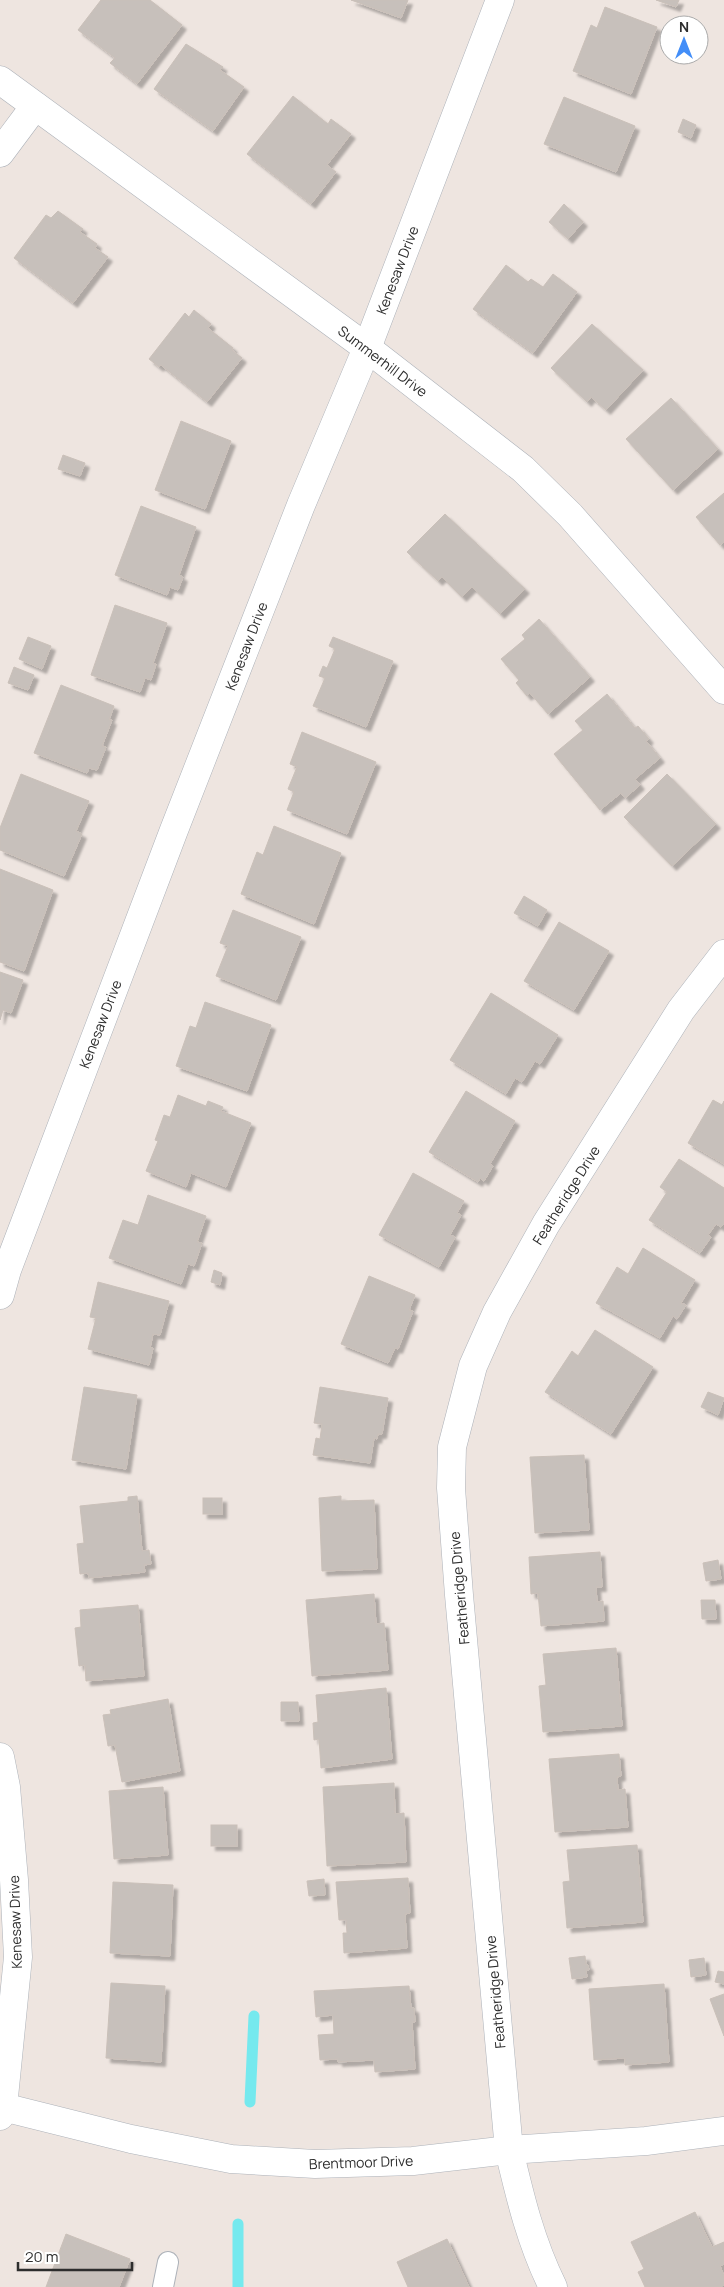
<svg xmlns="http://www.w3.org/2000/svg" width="724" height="2287" font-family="Manrope,sans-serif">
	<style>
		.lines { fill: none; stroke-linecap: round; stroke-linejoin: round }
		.stream { stroke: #75e9ee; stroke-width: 11 }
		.building { fill: #c7c0bb; stroke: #cac0b9; filter: url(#shadow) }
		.service-casing { stroke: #adb2b9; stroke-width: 22 }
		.minor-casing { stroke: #adb2b9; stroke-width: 29 }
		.tertiary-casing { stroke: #adb2b9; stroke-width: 29 }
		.service { stroke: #fff; stroke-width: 20 }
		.minor { stroke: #fff; stroke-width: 28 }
		.tertiary { stroke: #fff; stroke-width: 28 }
		.labels { text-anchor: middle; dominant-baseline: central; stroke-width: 4; stroke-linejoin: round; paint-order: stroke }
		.street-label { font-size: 14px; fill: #2d2d2d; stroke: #fff }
	</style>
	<defs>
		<filter id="shadow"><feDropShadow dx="4.5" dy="4.5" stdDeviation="1" flood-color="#0004"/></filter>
	</defs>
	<rect width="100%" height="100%" fill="#eee5e0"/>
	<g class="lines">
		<g class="stream">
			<path d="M250,2102L254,2016"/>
			<path d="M238,2224V2287"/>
		</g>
	</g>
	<g class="building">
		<path d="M101,0H150L182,25L137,84L110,63L115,58L78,30Z"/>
		<path d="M351,0H408L401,18Z"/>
		<path d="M656,0H679L676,7Z"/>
		<path d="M605,7L657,27L631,94L573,71L591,25L597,28Z"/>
		<path d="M186,44L223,67L220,70L244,87L213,131L154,89Z"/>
		<path d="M293,96L328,124L331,119L351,134L327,165L336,172L311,204L247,154Z"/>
		<path d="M564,97L635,126L616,172L544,144Z"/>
		<path d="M683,119L696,125L691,138L678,132Z"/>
		<path d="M564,204L583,222L568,239L549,222Z"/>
		<path d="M58,211L83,229L80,232L97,244L95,248L108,257L73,303L14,258L46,215L51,218Z"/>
		<path d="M506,265L528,282L531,279L543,287L553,274L577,292L533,353L473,309Z"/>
		<path d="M194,310L211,324L208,328L233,348L232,350L242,358L207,402L161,365L159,367L149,359L185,313L189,317Z"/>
		<path d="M592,324L643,370L606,410L591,397L587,402L551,368Z"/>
		<path d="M671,398L718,449L673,490L626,439Z"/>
		<path d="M181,421L231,441L205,509L155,490Z"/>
		<path d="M63,455L85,463L80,476L58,469Z"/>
		<path d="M724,493V542L720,545L696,517Z"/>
		<path d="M141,506L196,527L179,575L183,577L178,590L170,587L167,595L115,575Z"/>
		<path d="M445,514L525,589L500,614L472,587L462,597L442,577L438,581L407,552Z"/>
		<path d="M115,605L167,623L153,663L156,664L151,680L145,678L140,692L91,675Z"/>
		<path d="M539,619L590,677L548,714L530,693L527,696L516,683L519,680L501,659L525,639L522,635Z"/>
		<path d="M28,637L51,646L42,669L19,659Z"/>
		<path d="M333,637L393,661L366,727L313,706L325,678L319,676L323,666L327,668L335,649L329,646Z"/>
		<path d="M14,667L34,675L28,690L8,683Z"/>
		<path d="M61,685L114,706L109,720H112L102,746L106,747L97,770L89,768L87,773L34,753Z"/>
		<path d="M607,694L635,728L638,726L649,739L646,741L660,758L635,779L640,785L625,798L621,793L600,810L554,754L583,730L575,721Z"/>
		<path d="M302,732L376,762L347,834L287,810L294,792L288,789L297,767L290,764Z"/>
		<path d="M21,774L89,801L76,831L82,834L64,876L0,850V828Z"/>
		<path d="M667,774L716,824L672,866L624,817Z"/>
		<path d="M274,826L341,853L314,924L241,894L257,852L263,855Z"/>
		<path d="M0,869L53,890L24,971L0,962Z"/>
		<path d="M524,896L547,910L538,926L514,913Z"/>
		<path d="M233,910L301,937L276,1000L216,976L228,946L220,943Z"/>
		<path d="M559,922L609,951L574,1010L524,981Z"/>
		<path d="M0,972L23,980L11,1013L3,1010L0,1020Z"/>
		<path d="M491,993L558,1035L540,1064L535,1061L522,1082L515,1078L506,1094L450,1060Z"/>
		<path d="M205,1002L271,1025L247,1091L176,1066L190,1026L196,1028Z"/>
		<path d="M466,1091L515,1121L490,1164L493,1166L484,1181L480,1178L478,1182L429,1152Z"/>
		<path d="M178,1095L206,1106L208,1101L223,1107L221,1111L251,1123L226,1187L191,1173L186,1187L146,1171L158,1141L155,1140L164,1115L170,1117Z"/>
		<path d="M713,1100L722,1105L724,1101V1164L688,1143Z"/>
		<path d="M679,1159L724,1188V1223L721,1227L716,1224L708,1235L711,1237L700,1253L649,1220L667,1192L660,1187Z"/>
		<path d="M413,1173L464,1201L457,1213L461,1215L450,1235L455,1237L439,1267L379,1235Z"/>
		<path d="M148,1195L206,1216L197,1242L202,1243L194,1266L188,1264L181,1284L109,1258L123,1220L138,1225Z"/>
		<path d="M643,1248L695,1280L681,1303L686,1305L677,1319L673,1316L660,1338L596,1303L617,1267L628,1274Z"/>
		<path d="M214,1270L222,1273L220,1285L211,1282Z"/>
		<path d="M369,1276L415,1295L409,1310L413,1311L398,1349L395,1348L388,1363L341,1344Z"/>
		<path d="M98,1282L169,1301L160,1335L153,1334L150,1348H153L149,1365L88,1349L96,1318L90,1317Z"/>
		<path d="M595,1330L653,1367L611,1434L545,1392L572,1351L578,1356Z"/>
		<path d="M84,1387L137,1395L126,1469L72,1460Z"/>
		<path d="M320,1387L388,1398L382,1434H378L377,1439L374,1438L370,1463L313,1455L316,1438L320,1439L322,1424L314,1423Z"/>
		<path d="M708,1392L724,1398L718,1415L701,1407Z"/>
		<path d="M584,1455L589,1530L535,1533L530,1457Z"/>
		<path d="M137,1496L142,1551L149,1550L151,1564L144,1565L145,1572L89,1578L88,1573L80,1574L77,1544L84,1543L80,1506L128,1501V1497Z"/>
		<path d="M341,1496V1501L374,1500L377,1569L322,1571L319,1498Z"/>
		<rect x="203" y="1498" width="19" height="16"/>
		<path d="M600,1552L602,1587H596L597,1602L603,1601L604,1621L541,1626L538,1593L531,1594L529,1557Z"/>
		<path d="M718,1560L721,1579L706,1581L703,1563Z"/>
		<path d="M374,1594L376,1624L384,1623L388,1670L312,1676L306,1600Z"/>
		<path d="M701,1600H715L716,1619H702Z"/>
		<path d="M138,1605L144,1676L86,1681L85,1665L79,1666L75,1628L81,1627L80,1610Z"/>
		<path d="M616,1648L622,1726L543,1732L539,1686L546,1685L543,1654Z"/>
		<path d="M386,1688L392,1759L321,1768L319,1739L314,1740L313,1723L318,1722L316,1695Z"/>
		<path d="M168,1699L180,1771L122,1782L115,1745L108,1746L103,1715L111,1714L110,1710Z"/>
		<path d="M281,1702H298L299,1721H281Z"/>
		<path d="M619,1754L621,1776L617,1777L618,1790L625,1789L628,1827L555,1832L549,1759Z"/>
		<path d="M394,1783L395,1814L404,1813L406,1862L327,1866L323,1787Z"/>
		<path d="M163,1787L168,1855L114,1859L109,1791Z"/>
		<rect x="211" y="1825" width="26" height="21"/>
		<path d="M637,1845L643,1922L567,1928L563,1882L570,1881L567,1850Z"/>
		<path d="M408,1878L410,1913L405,1914L407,1948L344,1953L343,1933H347L346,1920H339L336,1882Z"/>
		<path d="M324,1879L325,1895L309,1896L307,1881Z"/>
		<path d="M113,1882L173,1885L170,1956L110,1953Z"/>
		<path d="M585,1956L586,1965H588L589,1970H586L587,1977L572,1979L569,1958Z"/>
		<path d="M704,1958L706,1975L691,1977L689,1960Z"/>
		<path d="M718,1971L724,1972V1984L715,1982Z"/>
		<path d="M111,1983L165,1986L161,2062L106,2058Z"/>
		<path d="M664,1984L669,2062L625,2065V2058L594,2060L589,1989Z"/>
		<path d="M409,1986L411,2008H414L415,2022H412L415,2069L375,2072L374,2060L338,2062V2059L320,2060L318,2035L334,2034L333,2015L316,2017L314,1991Z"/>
		<path d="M724,1994V2036L710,1999Z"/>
		<path d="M695,2212L712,2247L724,2242V2264L720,2266L724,2276V2285L719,2287H645L638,2272L644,2269L631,2242Z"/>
		<path d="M66,2234L130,2259L119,2287H46Z"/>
		<path d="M447,2239L469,2287H408L397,2262Z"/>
	</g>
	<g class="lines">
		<g class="service-casing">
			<path id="service" d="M163,2287L168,2262"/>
		</g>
		<g class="minor-casing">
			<g id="minor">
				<path d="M0,80L367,348L523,469L570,515L724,690"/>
				<path d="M0,153L35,106"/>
				<path d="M3,2107L131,2139L231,2159L315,2164L413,2161L509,2150L646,2141L724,2131"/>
				<path d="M553,2287C531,2243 520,2197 509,2150L459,1595L451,1488L452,1447L473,1366L497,1312L546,1224L681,1010L724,954"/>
			</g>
		</g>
		<g class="tertiary-casing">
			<g id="tertiary">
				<path d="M0,1295L7,1270L174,830L301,505L367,348L500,0"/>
				<path d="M0,1757L6,1787L14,1880L18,1957L3,2107L0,2116"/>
			</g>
		</g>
		<use href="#service" class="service"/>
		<use href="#minor" class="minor"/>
		<use href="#tertiary" class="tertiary"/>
	</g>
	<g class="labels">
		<g class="street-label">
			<text transform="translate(397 270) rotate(-69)">Kenesaw Drive</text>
			<text transform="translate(383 361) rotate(37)">Summerhill Drive</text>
			<text transform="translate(246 646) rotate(-69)">Kenesaw Drive</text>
			<text transform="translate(100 1024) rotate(-69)">Kenesaw Drive</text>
			<text transform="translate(566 1195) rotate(-58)">Featheridge Drive</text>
			<text transform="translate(459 1588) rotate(-95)">Featheridge Drive</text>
			<text transform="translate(15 1922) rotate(-92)">Kenesaw Drive</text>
			<text transform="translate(495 1992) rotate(-95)">Featheridge Drive</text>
			<text transform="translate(361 2162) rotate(-2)">Brentmoor Drive</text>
		</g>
	</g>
	<g transform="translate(684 40)"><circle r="24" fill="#ffffff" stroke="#ababab"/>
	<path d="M0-4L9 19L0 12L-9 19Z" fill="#438ef8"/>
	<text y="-8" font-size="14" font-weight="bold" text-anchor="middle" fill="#2d2d2d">N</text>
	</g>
	<path d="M18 2262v8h114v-8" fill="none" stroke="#2d2d2d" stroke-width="2.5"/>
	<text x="25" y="2262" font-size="15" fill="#2d2d2d" stroke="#ffffff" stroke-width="4" paint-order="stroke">20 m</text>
</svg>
